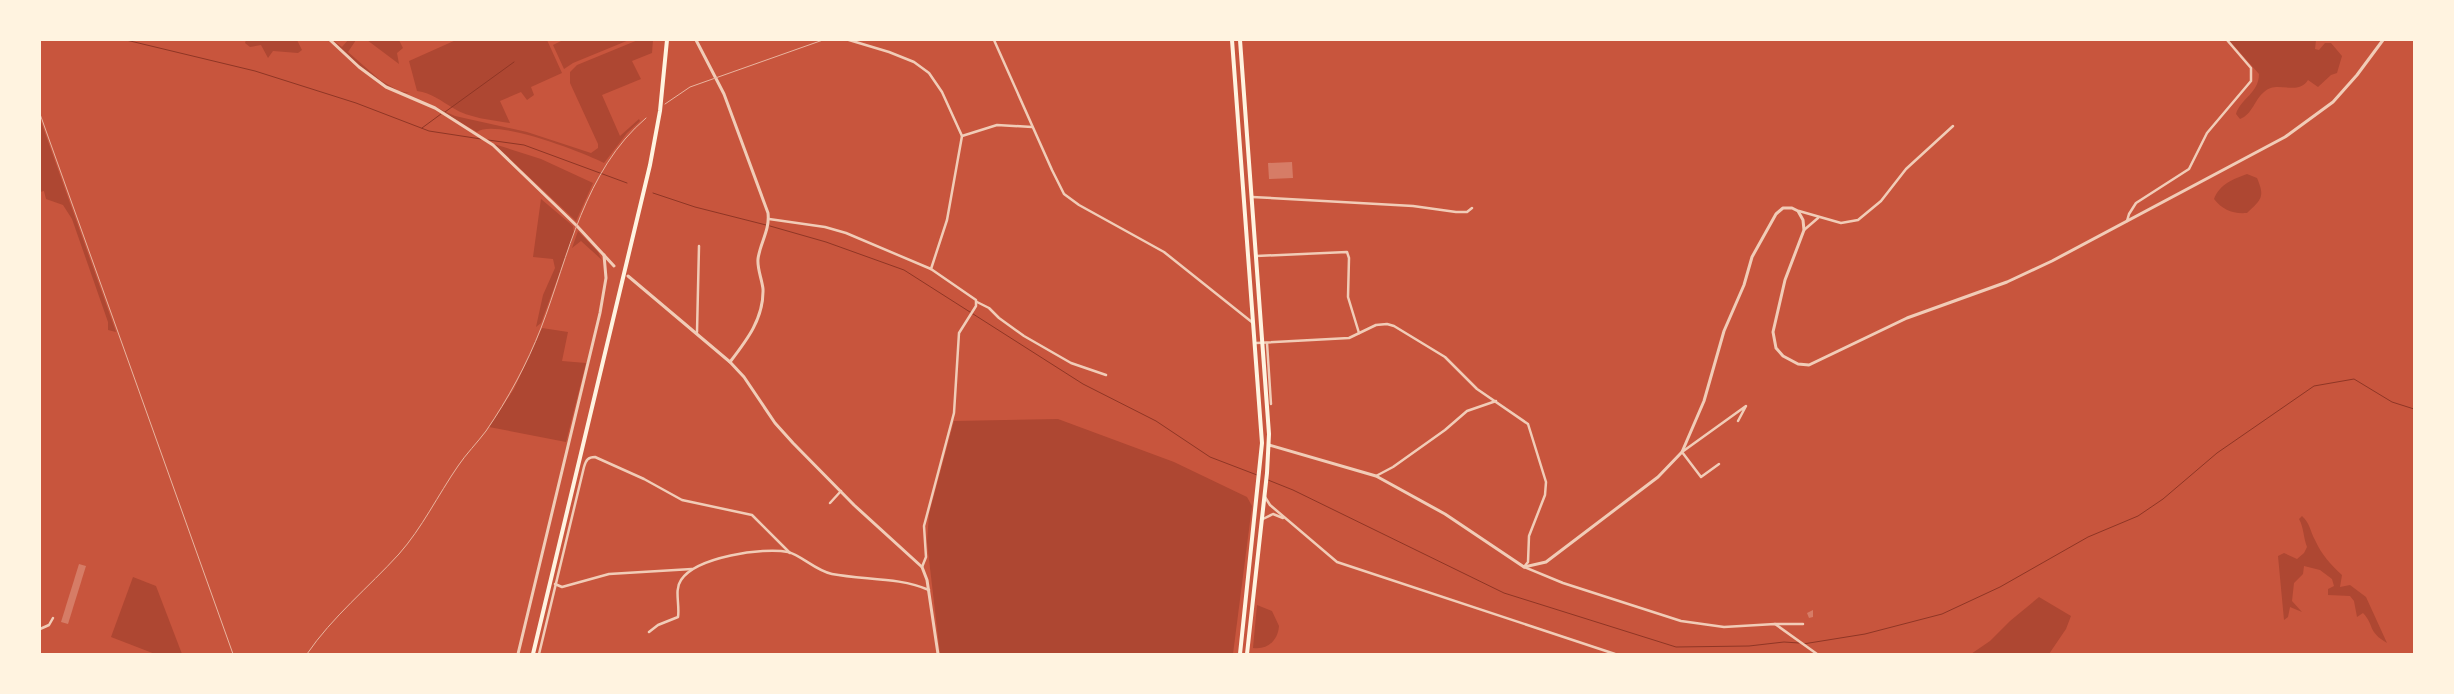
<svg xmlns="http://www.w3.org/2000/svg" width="2454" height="694" font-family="'Alegreya Sans',sans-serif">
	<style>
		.green { fill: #ae4732 }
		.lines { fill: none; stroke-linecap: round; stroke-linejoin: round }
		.stream { stroke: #8f3625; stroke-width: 1 }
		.building { fill: #d67c66 }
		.minor { stroke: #f1ccb7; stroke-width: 2.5 }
		.tertiary { stroke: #f1ccb7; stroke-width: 3 }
		.secondary { stroke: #fff3e0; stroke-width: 4 }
		.primary { stroke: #fff3e0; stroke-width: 4 }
		.rail { stroke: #e9b49f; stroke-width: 1 }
	</style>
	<rect width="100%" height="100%" fill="#c8553d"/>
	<g class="green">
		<path d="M246,40H297L302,50L298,53L273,51L268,58L261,45L250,47L245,43Z"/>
		<path d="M333,40L342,47L348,40H356L348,52L380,80L399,91L410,93C384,96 350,57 333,40Z"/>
		<path d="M367,40H399L403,48L397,53L399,64Z"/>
		<path d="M456,40H547L562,73L531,87L534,95L527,100L521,92L500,101L510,123C491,120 469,118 453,108C441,101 432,93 417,91L409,61Z"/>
		<path d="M563,40H629L573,63L564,69L553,45Z"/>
		<path d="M638,40H653L652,53L632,61L641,79L602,95L620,136L639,119L640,121L627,133L604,163C585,153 495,118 477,132L427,103L455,116L527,132L591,153L598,148V144L570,83V72L577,65Z"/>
		<path d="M2229,40H2316L2315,49L2319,50L2325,43H2331L2342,56L2337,73L2331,75L2318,87L2308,80C2297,97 2277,79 2264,92C2255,99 2252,115 2240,119L2236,114C2241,98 2259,93 2259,74Z"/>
		<path d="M40,119L116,332L108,330V322L72,219L63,205L46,199L44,191L40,192Z"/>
		<path d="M494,144L541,159L593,183L576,221Z"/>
		<path d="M2247,174L2257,178C2265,197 2262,199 2247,213C2232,214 2223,210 2214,199C2220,184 2233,179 2247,174Z"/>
		<path d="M541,199L573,226L574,234L541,323L536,327L543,295L555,268L553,259L533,257Z"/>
		<path d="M578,231L598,252L602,260L581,241L572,248Z"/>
		<path d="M542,328L568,332L562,361L586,363L566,442L489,427L514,389Z"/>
		<path d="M1058,419L1174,462L1247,497L1252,506L1233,654H940L927,542L929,514L954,421Z"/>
		<path d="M2302,516C2310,523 2310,531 2315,540C2321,554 2331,565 2342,575L2340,587L2350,585L2366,597L2387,643C2367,631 2375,626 2363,613L2357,617L2354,601L2350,596L2328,595V589L2334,586L2332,579L2320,570L2304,566L2303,574L2294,583L2292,601L2302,612L2290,607L2288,617L2284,620L2278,556L2284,553L2297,559L2304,553L2307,547C2303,536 2304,528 2299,519Z"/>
		<path d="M133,577L156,586L182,654H155L111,637Z"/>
		<path d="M2039,597L2071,616L2066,629L2049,654H1971L1990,641L2010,621Z"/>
		<path d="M1257,605L1272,611L1279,626C1278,640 1268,650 1253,648Z"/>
	</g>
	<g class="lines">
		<g class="stream">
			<path d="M126,40L255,71L356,103L429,131L481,139"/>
			<path d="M445,112L514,62"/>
			<path d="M422,128L441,114"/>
			<path d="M488,140L524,145L627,183"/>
			<path d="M653,193L695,207L766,225"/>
			<path d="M770,226L826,242L904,270L1083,384L1156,421L1210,457L1257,475"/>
			<path d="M1268,480L1293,490L1504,593L1676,647L1749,646L1784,642L1799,643"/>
			<path d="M1803,644L1865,634L1942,614L2000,587L2088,537L2138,516L2163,499L2217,453L2314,386L2354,379L2392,402L2414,409"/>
		</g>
	</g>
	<g class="building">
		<path d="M1292,162L1293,178L1269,179L1268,163Z"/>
		<path d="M79,564L86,566L68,624L61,622Z"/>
		<path d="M1813,610V617L1809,618L1807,613Z"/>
	</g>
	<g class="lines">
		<g class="minor">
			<path d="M849,40L889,52L914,62L929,73L942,92L962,136L947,220L931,269"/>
			<path d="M994,40L1052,170L1064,194L1079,205L1164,252L1253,323"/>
			<path d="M962,136L997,125L1032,127"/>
			<path d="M1252,197L1413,206L1456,212H1467L1472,208"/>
			<path d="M1799,211L1841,223L1858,220L1881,201L1906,169L1953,126"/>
			<path d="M769,219L825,227L846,233L931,269L976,300V306L959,333L954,413L924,526L926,557L922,567"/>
			<path d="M2127,221L2129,214L2136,203L2189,169L2207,133L2251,81V68L2227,40"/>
			<path d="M1804,230L1818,218"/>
			<path d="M1256,256L1347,252L1349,258L1348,297L1359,333"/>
			<path d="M977,302L989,308L999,318L1024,336L1071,363L1106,375"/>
			<path d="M697,332L699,246"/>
			<path d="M1256,343L1349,338L1376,325L1387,324L1394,326L1445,357L1477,389L1528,424L1546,482L1545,495L1529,536L1528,562L1524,567L1563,583L1681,621L1724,627L1775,624L1817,654"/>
			<path d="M1267,343L1271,404"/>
			<path d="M1719,464L1701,477L1682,452L1746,406L1738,421"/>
			<path d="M1376,476L1393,467L1445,430L1467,411L1496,401"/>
			<path d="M1265,497L1270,505L1337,562L1615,654"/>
			<path d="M830,503L841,491"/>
			<path d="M1263,519L1273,514L1283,518"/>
			<path d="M555,584L562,587L609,574L692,569"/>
			<path d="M1775,624H1803"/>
			<path d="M40,629L49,625L53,618"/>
			<path d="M649,632L658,625L678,617C680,605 674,590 681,580C696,557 763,547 788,552C801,555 816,571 832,574C864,580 899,577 929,590"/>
			<path d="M539,654L584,467C586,460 588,457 595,457L644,479L682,500L752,515L790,553"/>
		</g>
		<g class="tertiary">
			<path d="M330,40L359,67L386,87L435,108L493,145L577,226L614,266"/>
			<path d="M696,40L724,94L768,213C770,230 760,243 758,259C757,269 762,279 763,289C764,318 747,340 730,362"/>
			<path d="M628,276L730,362L744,377L775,423L793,443L854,505L922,567L927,580L938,654"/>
			<path d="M1269,445L1376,476L1445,514L1524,567L1546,562L1658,477L1682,452L1704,401L1724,331L1744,285L1752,257L1776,214L1783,208H1792L1798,211L1803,220L1804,230L1785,280L1773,332L1776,348L1783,356L1798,364L1809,365L1907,318L2007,282L2052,261L2285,137L2333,102L2357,75L2383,40"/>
			<path d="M518,654L600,313L606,278L604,255"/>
		</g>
		<g class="secondary">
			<path d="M1232,40L1262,443L1240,654"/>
			<path d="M1240,40L1269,434L1267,473L1247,654"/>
		</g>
		<path class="primary" d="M533,654L650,165L660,111L667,40"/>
		<g class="rail">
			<path d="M665,104L690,87L823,40"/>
			<path d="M40,114L233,654"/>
			<path d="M307,654C332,617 369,587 399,554C422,528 438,495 458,466C466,454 477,443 486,431C508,399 527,364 541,328C569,255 584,171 646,118"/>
		</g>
	</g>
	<rect width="2454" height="694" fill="none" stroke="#fff3e0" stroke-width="82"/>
</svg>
